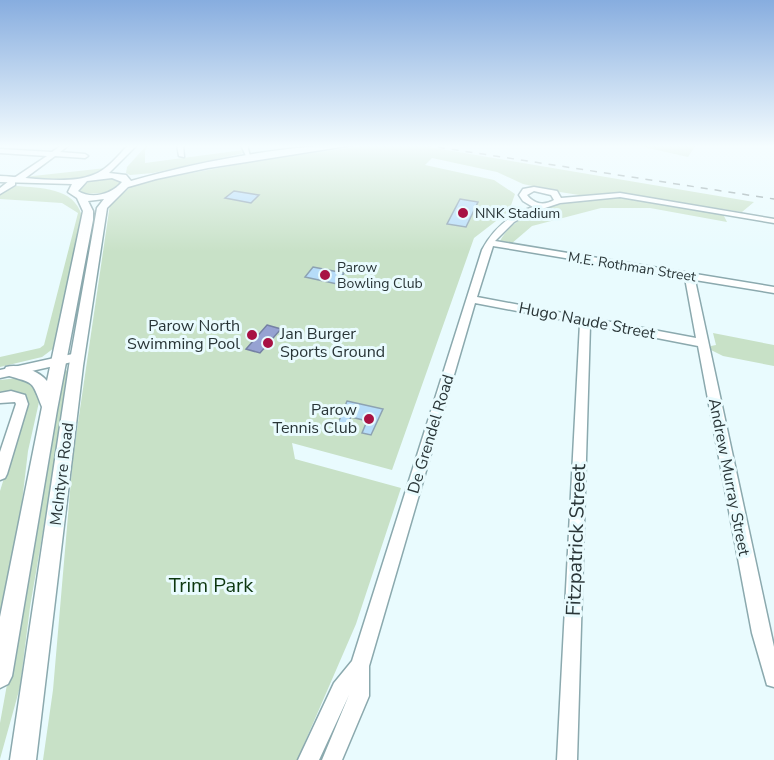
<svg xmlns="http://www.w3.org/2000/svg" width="774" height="760" font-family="'Nunito Sans',sans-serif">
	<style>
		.green { fill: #c8e1c7 }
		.water { fill: #96a2d2; stroke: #7581a4; stroke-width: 1.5 }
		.building { fill: #b6dcf9; stroke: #8da2b2; stroke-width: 1.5 }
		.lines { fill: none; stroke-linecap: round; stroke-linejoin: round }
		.minor-casing { stroke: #8ba9ae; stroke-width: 3 }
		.major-casing { stroke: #8ba9ae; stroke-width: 3 }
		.minor { fill: #fff; fill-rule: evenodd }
		.major { fill: #fff; fill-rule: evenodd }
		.rail { stroke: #879698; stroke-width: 1.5; stroke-dasharray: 7 7; stroke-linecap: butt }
		.poi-dot { fill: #a81243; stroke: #e9fbfe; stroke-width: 2 }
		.labels { text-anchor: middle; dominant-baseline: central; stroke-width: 6; stroke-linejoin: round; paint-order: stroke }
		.far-poi-label { font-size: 14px; fill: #293537; stroke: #e9fbfe; text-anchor: start }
		.far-street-label { font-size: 14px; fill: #293537; stroke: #e9fbfe }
		.street-label { font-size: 16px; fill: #293537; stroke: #e9fbfe }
		.poi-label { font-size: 16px; fill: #293537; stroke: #e9fbfe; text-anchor: end }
		.near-street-label { font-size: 20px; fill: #293537; stroke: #e9fbfe }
		.near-park-label { font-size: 20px; fill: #0d3710; stroke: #e9fbfe }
	</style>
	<rect width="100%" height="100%" fill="#e9fbfe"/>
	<g class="green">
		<path d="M147,145H149L145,150V163L243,150L244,153L153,173L130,175L126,173L127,167Z"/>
		<path d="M368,145H417L754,202L742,212L620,194L579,195L560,192L523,184L497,172L432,158L425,165L494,180L515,194L509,211L474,238L392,470L292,443L295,459L401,488L356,624L298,758L297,760H43L53,690L73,457L110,204L131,187L159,179L251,162Z"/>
		<path d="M635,145H696L688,157Z"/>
		<path d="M106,168C84,180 48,186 24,177Z"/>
		<path d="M113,177L122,181V184L106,193L84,194L79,189L91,180Z"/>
		<path d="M16,186C40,188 74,187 82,216L54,348L42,357L0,367V357L40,348L44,345L78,213L62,203L0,199V194Z"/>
		<path d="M613,197L723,214L727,222L650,208H601L532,226L511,244L500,241C519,205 577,201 613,197Z"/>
		<path d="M713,333L774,345V366L723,356L711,350V346L716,345Z"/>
		<path d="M68,370L69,380L30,607L20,687L0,759V723L64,371Z"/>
		<path d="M18,378L32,381L39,402L28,451L18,536L0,623V491L28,401L26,396L16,392L0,395V380Z"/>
	</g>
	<path class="water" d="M267,325L281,329L260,353L246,349Z"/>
	<g class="building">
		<path d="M234,191L259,195L251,203L225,198Z"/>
		<path d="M460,199L478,202L466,227L447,224Z"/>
		<path d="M313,267L344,273L337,284L305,277Z"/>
		<path d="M347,401L383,409L371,435L362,433L367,421L351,417L346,428L337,426Z"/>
	</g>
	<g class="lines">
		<g class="minor-casing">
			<g id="minor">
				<path d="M62,145H69L60,152L85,154L88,156L85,158L55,156L20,182H15V185L0,194V188L9,181H14V178L47,156L0,153V149L52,152Z"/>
				<path d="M177,145H183L184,157L179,156Z"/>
				<path d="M241,145H247L250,156H246Z"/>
				<path d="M534,187L557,191L561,198L620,193L774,219V223L620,197L560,203L530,213L514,222L495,241L774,287V293L695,280L774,647V687L767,685L765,678L752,633L698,346L590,325L577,760H557L580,323L475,303L369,666V696L342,760H322L349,695L319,760H298L334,683L352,661L482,250C493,229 509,215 533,207L523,201L519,195L523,189ZM534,191L551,195L554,200C544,206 534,204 527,195ZM493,246L685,278L696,338L477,297Z"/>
				<path d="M77,353L83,357L81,360L0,378V370Z"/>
				<path d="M11,391L25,395L28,404L7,474L5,478L0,480V452L16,404L15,402L0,403V393Z"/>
			</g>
		</g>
		<g class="major-casing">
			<path id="major" d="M128,145H137L109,173L126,175L131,181C196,162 285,145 353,145L208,168L156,179L128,187L107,208L83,366L36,760H10L69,366L97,208L104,199L88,201L93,211V220L57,410L12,676L8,684L0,688V617L42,407C31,379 35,384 6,375L4,371L6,367C19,363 39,371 47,381L83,211L77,198L68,192L72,184L0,182V176C26,177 69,185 93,175C107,170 118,156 128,145ZM112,178L122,182C112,194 92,200 78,191L87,181Z"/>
		</g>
		<use href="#minor" class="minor"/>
		<use href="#major" class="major"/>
		<path class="rail" d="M424,145L774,199"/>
	</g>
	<linearGradient id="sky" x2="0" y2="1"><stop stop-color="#87addf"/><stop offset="0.58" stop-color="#f5fdff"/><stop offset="1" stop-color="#f5fdff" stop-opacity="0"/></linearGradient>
	<rect width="774" height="252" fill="url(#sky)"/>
	<g class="poi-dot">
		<circle cx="463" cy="213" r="6"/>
		<circle cx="325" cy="275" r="6"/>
		<circle cx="252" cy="335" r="6"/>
		<circle cx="268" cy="343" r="6"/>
		<circle cx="369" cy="419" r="6"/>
	</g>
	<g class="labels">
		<g class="far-poi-label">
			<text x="475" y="213">NNK Stadium</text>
			<text x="337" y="267">Parow<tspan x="337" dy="16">Bowling Club</tspan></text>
		</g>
		<g class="far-street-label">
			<text transform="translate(632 267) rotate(9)">M.E. Rothman Street</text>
		</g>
		<g class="street-label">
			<text transform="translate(587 321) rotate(11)">Hugo Naude Street</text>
			<text transform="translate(431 434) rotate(-73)">De Grendel Road</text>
			<text transform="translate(62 474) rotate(-83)">McIntyre Road</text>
			<text transform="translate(729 477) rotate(79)">Andrew Murray Street</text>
		</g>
		<g class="poi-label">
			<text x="240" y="326">Parow North<tspan x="240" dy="18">Swimming Pool</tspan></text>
			<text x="280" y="334" text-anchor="start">Jan Burger<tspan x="280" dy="18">Sports Ground</tspan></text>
			<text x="357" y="410">Parow<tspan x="357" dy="18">Tennis Club</tspan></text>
		</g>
		<g class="near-street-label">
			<text transform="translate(576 540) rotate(-88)">Fitzpatrick Street</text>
		</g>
		<g class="near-park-label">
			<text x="211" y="585">Trim Park</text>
		</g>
	</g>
</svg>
